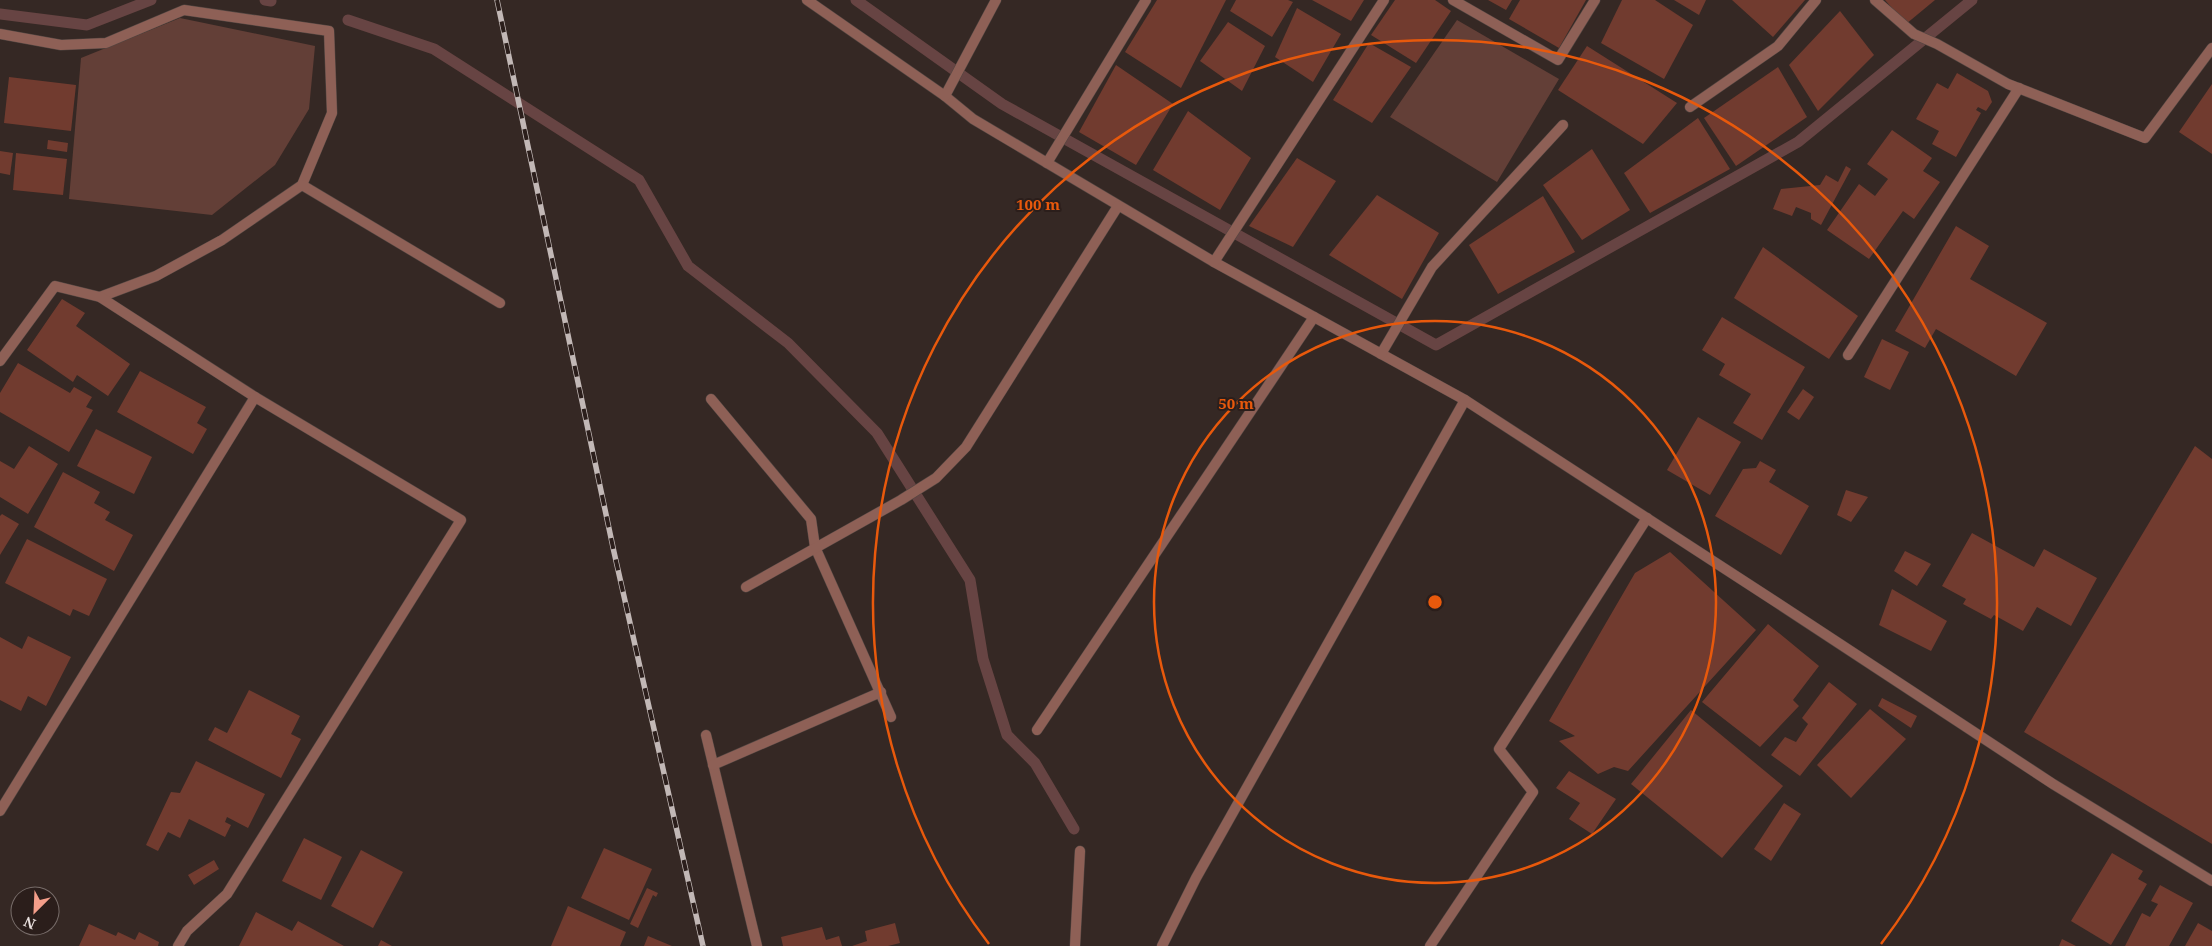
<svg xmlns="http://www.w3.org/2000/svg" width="2212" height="946" font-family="'Noto Serif',serif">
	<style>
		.green { fill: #633f37 }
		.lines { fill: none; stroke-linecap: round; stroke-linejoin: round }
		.stream { stroke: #674443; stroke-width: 11 }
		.building { fill: #713b2f }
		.lane-casing { stroke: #524642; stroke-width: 11 }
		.street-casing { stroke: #524642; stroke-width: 11 }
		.lane { stroke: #8e6056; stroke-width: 10 }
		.street { stroke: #8e6056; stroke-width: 10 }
		.rail-casing { stroke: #c2b8b6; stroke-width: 5.5 }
		.rail { stroke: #2b1e1b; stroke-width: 4; stroke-dasharray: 11; stroke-linecap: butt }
		.ring { fill: none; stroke: #e8590c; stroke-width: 2.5 }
		.centre { fill: #e8590c; stroke: #2b1e1b; stroke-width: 2.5 }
		.ring-label { font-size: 15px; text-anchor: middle; font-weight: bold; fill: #e8590c; stroke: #2b1e1b; stroke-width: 4; stroke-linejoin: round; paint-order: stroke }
	</style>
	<rect width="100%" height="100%" fill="#352824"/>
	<g class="green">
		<path d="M180,18L315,46L309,109L275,165L212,215L69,199L81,58Z"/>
		<path d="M1457,20L1559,79L1497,182L1390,117Z"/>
	</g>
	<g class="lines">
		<g class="stream">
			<path d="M265,0L271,1"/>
			<path d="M856,0L1002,104L1436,345L1798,142L1972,0"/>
			<path d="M0,14L87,25L151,0"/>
			<path d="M348,20L434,49L639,180L688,266L788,343L877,433L970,580L983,659L1007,735L1035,763L1074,829"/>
		</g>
	</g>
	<g class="building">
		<path d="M1157,0H1226L1181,88L1125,52Z"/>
		<path d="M1236,0H1288L1293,2L1272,37L1230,11Z"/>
		<path d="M1312,0H1364L1351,21Z"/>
		<path d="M1395,0H1435L1451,11L1416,63L1371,35Z"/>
		<path d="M1488,0H1512L1506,10Z"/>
		<path d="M1520,0H1586L1559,48L1509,19Z"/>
		<path d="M1622,0H1655L1693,25L1664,79L1601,43Z"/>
		<path d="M1674,0H1706L1699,15Z"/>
		<path d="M1732,0H1805L1773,37Z"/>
		<path d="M1885,0H1935L1906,24Z"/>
		<path d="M1297,8L1341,34L1313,82L1275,57Z"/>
		<path d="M1840,11L1874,55L1818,111L1789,65Z"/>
		<path d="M1228,22L1265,46L1242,91L1200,61Z"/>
		<path d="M1369,43L1411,67L1372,123L1333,100Z"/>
		<path d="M1587,46L1677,103L1643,144L1558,90Z"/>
		<path d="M1116,65L1173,104L1136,165L1079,132Z"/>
		<path d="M1778,67L1807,117L1736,166L1704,118Z"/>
		<path d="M1957,73L1988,91L1992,102L1986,111L1978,107L1976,110L1981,113L1956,157L1932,144L1939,131L1916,119L1937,83L1948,89Z"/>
		<path d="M9,77L76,85L71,131L4,123Z"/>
		<path d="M2212,84V154L2179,132Z"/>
		<path d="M1188,111L1251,158L1220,210L1153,170Z"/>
		<path d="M1698,118L1730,169L1650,213L1624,173Z"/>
		<path d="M1892,130L1932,158L1923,171L1940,182L1914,219L1903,211L1869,259L1827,230L1859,184L1875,196L1888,179L1867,164Z"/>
		<path d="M48,140L68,143L67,152L47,149Z"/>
		<path d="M1592,149L1630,210L1582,240L1543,185Z"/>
		<path d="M0,151L13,153L10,175L0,173Z"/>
		<path d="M16,153L67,159L63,195L13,190Z"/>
		<path d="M1297,158L1336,181L1293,247L1249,226Z"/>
		<path d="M1846,166L1851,169L1821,225L1811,219V213L1796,207L1792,216L1773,209L1781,189L1820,185L1826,175L1838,182Z"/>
		<path d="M1377,195L1439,233L1402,299L1329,255Z"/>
		<path d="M1543,196L1575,252L1498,294L1469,245Z"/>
		<path d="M1956,226L1989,246L1970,279L2047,323L2016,376L1936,329L1925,348L1895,331Z"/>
		<path d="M1763,247L1858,316L1829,359L1734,298Z"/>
		<path d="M62,299L85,313L76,326L130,364L108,396L77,375L73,382L27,350Z"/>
		<path d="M1722,317L1805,367L1762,440L1733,423L1751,394L1719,375L1725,364L1702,350Z"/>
		<path d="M1882,339L1909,352L1890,390L1864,377Z"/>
		<path d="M18,363L70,393L74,387L92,397L86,407L93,410L69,452L0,412V393Z"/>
		<path d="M140,371L206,407L197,423L207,429L193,454L117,412Z"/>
		<path d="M1803,389L1814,397L1799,420L1787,412Z"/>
		<path d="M1698,417L1741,442L1710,495L1667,470Z"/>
		<path d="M96,429L152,457L134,494L77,466Z"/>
		<path d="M29,446L58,464L28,514L0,497V461L14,469Z"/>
		<path d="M2195,446L2212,459V844L2024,732Z"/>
		<path d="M1760,461L1776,470L1769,482L1809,506L1781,555L1715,516L1743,469L1756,468Z"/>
		<path d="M63,472L100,492L94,503L110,512L105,520L133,535L114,571L34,527Z"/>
		<path d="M1846,490L1868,497L1851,522L1837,515Z"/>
		<path d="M2,514L19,524L0,555V516Z"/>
		<path d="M1972,533L2034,567L2044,549L2097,578L2071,626L2037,607L2023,631L1994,615L1991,619L1963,604L1966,599L1942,586Z"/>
		<path d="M27,539L107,579L89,616L73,609L70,616L5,583Z"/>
		<path d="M1905,551L1931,564L1917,586L1894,571Z"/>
		<path d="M1670,552L1756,630L1628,771L1614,767L1598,774L1559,741L1575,736L1549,721L1635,573Z"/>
		<path d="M1892,589L1947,621L1931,651L1879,625Z"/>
		<path d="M1768,624L1819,666L1793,700L1799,706L1760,747L1702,702Z"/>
		<path d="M28,636L71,657L46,706L28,696L21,711L0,700V637L22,649Z"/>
		<path d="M1829,682L1857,704L1800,776L1771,755L1785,737L1796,742L1808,724L1802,718Z"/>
		<path d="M249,690L300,716L291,734L301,739L281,778L208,740L215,727L227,733Z"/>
		<path d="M1882,698L1917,716L1911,728L1878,706Z"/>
		<path d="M1870,709L1906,739L1851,798L1817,765Z"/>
		<path d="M1691,710L1783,786L1722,858L1631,784Z"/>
		<path d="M196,761L265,794L248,828L227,817L225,822L231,825L225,837L189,819L180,838L168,832L158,851L146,845L171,792L180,793Z"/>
		<path d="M1569,771L1616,799L1592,834L1569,819L1580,803L1556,788Z"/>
		<path d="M1784,803L1801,814L1771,861L1754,849Z"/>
		<path d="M304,838L342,857L321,900L282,881Z"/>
		<path d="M604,848L652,869L629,920L581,898Z"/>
		<path d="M361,850L403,872L373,928L331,906Z"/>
		<path d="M2112,853L2143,871L2138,879L2147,884L2111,945L2071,921Z"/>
		<path d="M214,860L219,869L194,885L188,875Z"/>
		<path d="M2160,885L2193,903L2169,946H2125L2142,913L2150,917L2158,904L2151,901Z"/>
		<path d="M647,888L658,893L656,897L653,895L638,928L630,924Z"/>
		<path d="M568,906L626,932L620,946H551Z"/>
		<path d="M256,912L292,931L298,921L344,946H239Z"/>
		<path d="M895,923L900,943L888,946H852L867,941L865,931Z"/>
		<path d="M2198,923L2212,931V946H2185Z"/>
		<path d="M89,924L116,936L118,932L135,940L139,932L159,942L158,946H79Z"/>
		<path d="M822,927L826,940L839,936L842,946H783L781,937Z"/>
		<path d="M648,936L672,946H644Z"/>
		<path d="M2062,939L2076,946H2059Z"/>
		<path d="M381,940L392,946H378Z"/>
	</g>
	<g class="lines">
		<g class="lane-casing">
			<path id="lane" d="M1430,946L1533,792L1499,749L1647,518"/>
		</g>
		<g class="street-casing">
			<g id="street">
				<path d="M807,0L945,96L973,119L1214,262L1465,400L1776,602L2053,784L2212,881"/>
				<path d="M1453,0L1558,60L1595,0"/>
				<path d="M1875,0L1914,34L1937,44L2008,84L2145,138L2212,48"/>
				<path d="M0,34L61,45L106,43L184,10L329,31L332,113L302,185L222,240L156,276L100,297"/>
				<path d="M945,96L996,0"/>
				<path d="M1690,107L1778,46L1816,0"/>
				<path d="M1047,163L1146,0"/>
				<path d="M302,185L500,303"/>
				<path d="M1214,262L1384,0"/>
				<path d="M1381,354L1432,267L1563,125"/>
				<path d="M1848,355L2019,88"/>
				<path d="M0,361L55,286L100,297L255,397L461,520L227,894L187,931L178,946"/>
				<path d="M711,399L811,519L815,547L891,717"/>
				<path d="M746,587L901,500L936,478L966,447L1118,206"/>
				<path d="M1037,730L1314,317"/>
				<path d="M706,735L757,946"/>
				<path d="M713,765L881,692"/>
				<path d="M0,811L255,397"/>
				<path d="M1075,946L1080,851"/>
				<path d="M1162,946L1196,878L1465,400"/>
			</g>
		</g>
		<use href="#lane" class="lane"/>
		<use href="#street" class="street"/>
		<g class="rail-casing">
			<path id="rail" d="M497,0L614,552L703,946"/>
		</g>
		<use href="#rail" class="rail"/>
	</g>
	<g class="ring">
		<circle cx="1435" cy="602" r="281"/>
		<path d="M989 944A562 562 0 1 1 1881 944"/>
	</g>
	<circle cx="1435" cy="602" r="8" class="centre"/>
	<g class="ring-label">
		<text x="1038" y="210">100 m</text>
		<text x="1236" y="409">50 m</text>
	</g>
	<g transform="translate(35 911) rotate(204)"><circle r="24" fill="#2b1e1b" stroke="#776c69"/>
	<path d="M0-4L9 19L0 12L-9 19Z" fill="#f49e8a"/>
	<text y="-8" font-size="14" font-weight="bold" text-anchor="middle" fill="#eae1df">N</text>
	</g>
</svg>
